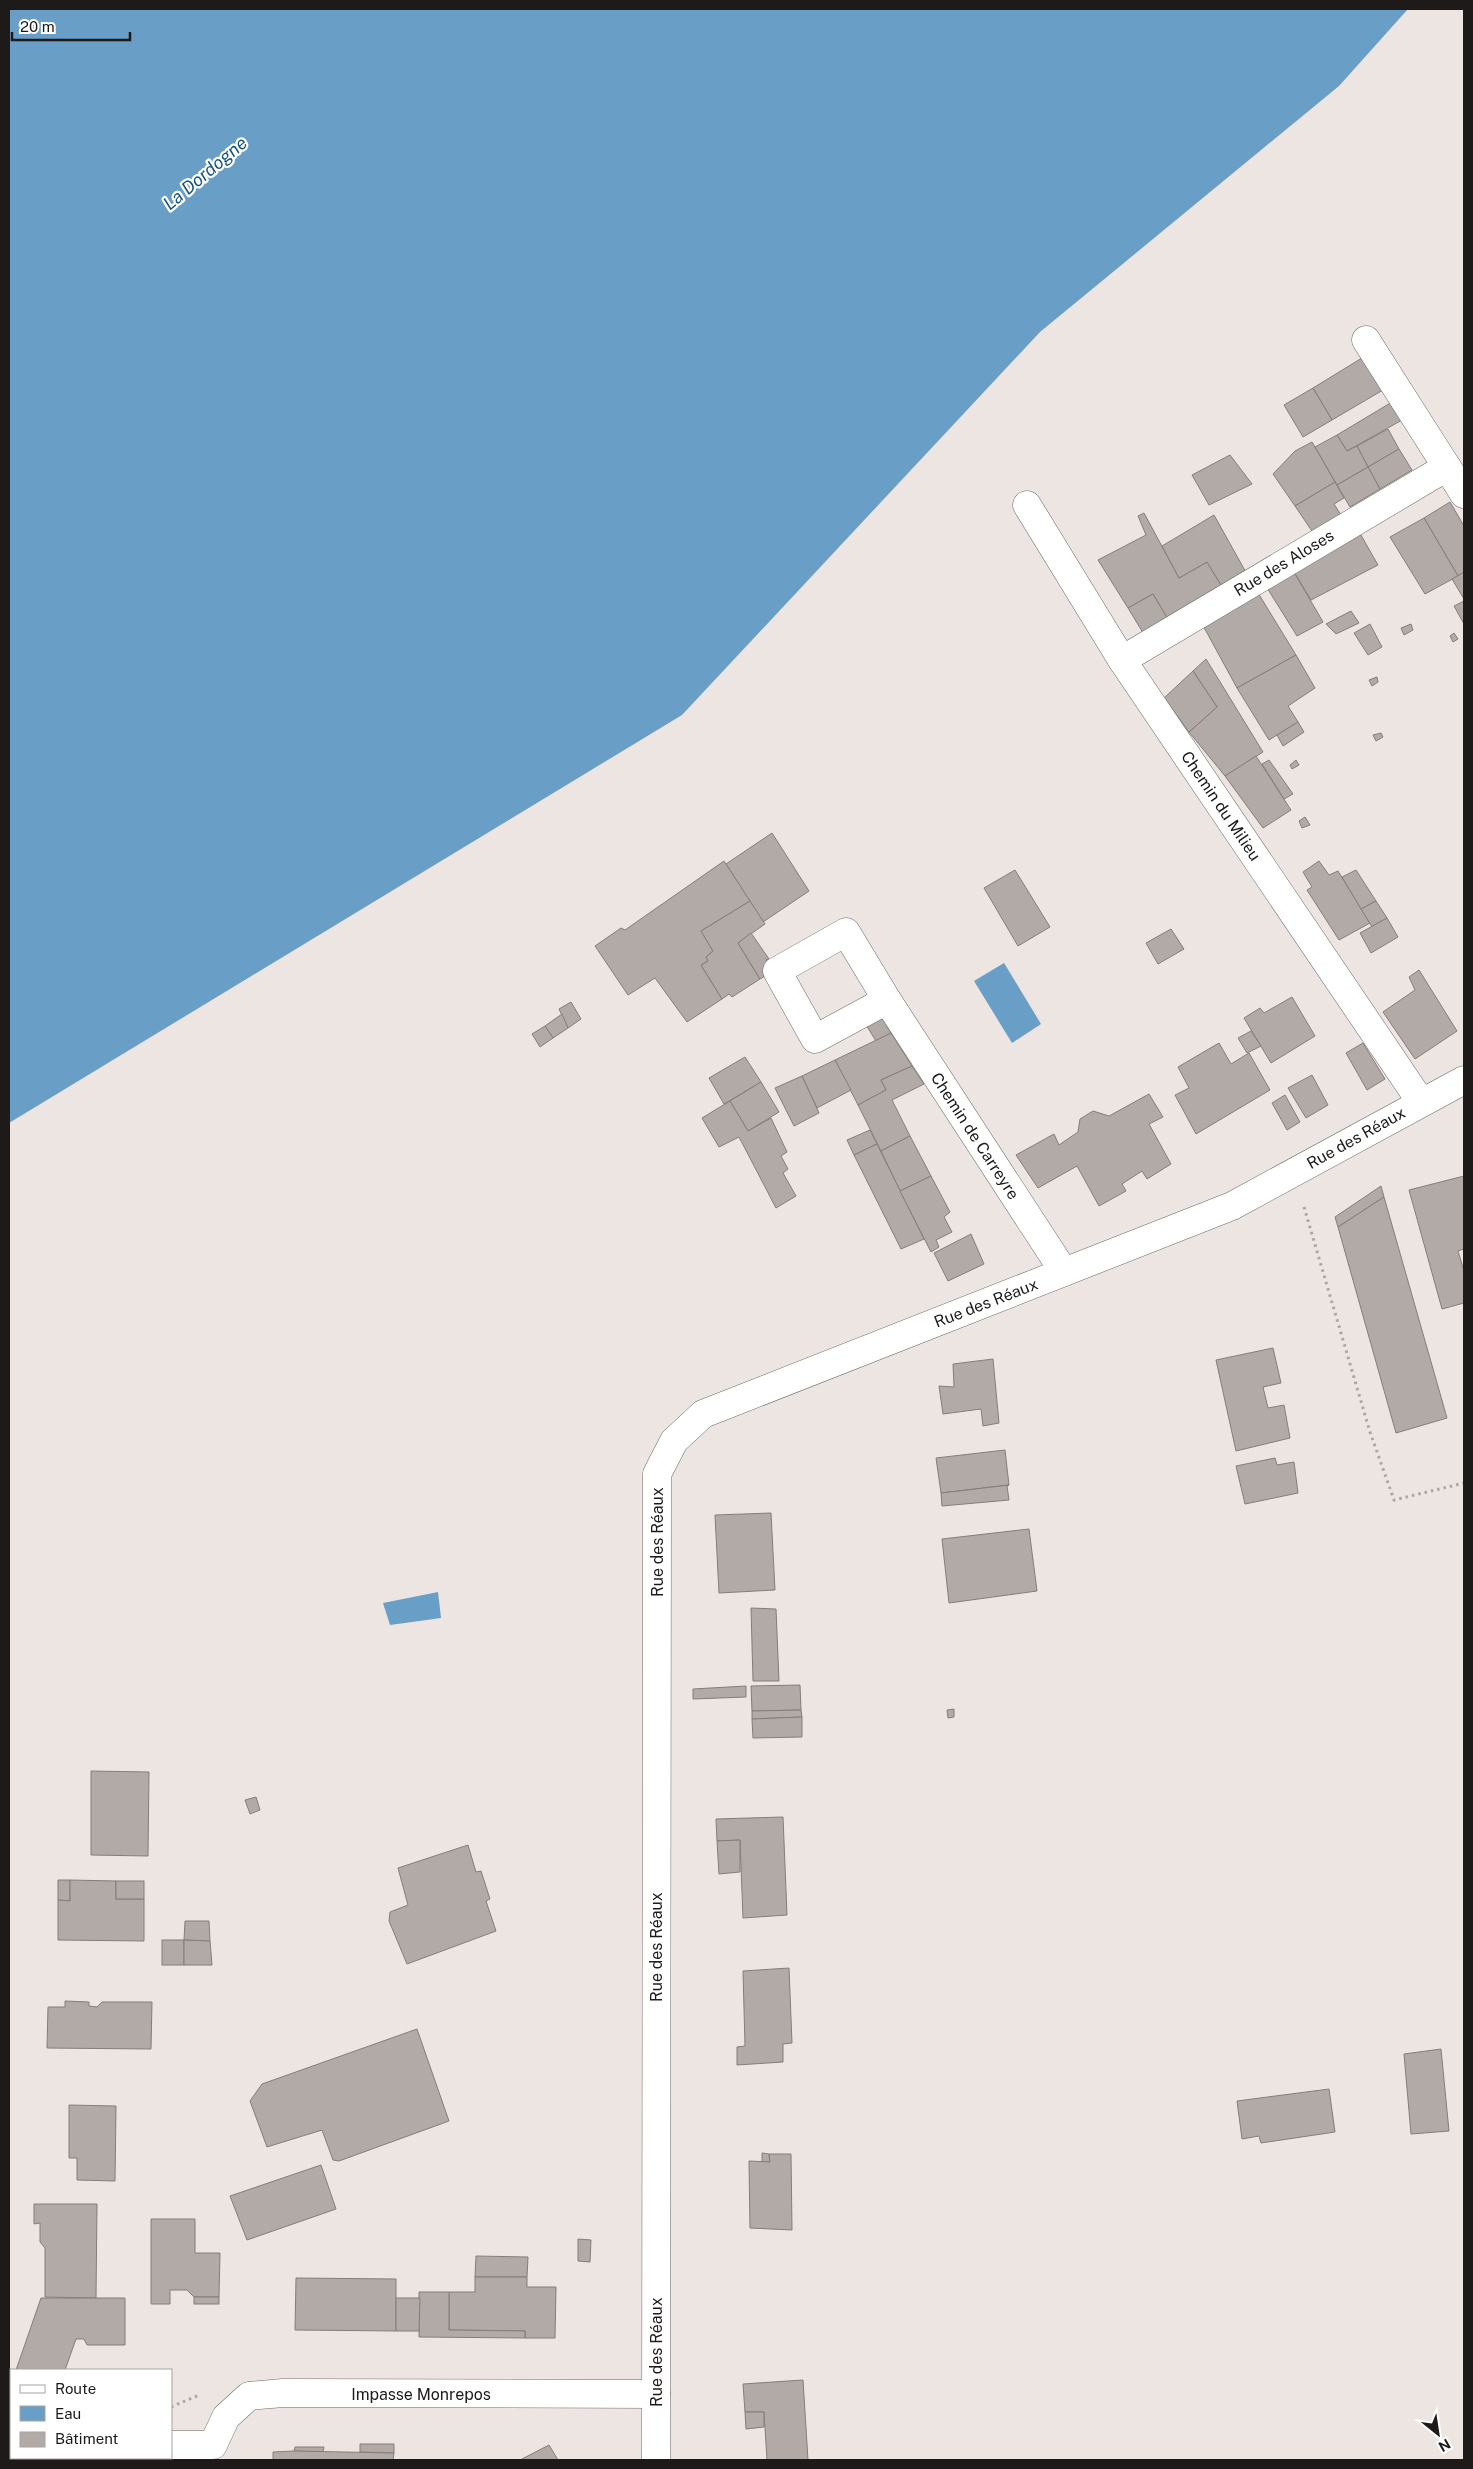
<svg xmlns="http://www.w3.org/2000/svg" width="1473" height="2469" font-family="'Public Sans',sans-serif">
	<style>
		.water { fill: #699ec6 }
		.building { fill: #b1aaa7; stroke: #847d7a }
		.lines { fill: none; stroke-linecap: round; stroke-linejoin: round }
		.minor-casing { stroke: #6f6966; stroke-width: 29 }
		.path { stroke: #aca5a3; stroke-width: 3; stroke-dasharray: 2.5 4; stroke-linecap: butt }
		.minor { stroke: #fff; stroke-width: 28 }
		.labels { text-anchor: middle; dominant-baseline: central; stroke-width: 4.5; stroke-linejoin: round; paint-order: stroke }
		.street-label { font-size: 16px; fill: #1d1a19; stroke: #fff }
		.water-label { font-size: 18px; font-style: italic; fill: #17557d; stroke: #fff }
	</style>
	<rect width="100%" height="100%" fill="#ede5e2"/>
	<g class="water">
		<path d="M9,9H1408L1339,86L1040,332L682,715L9,1123Z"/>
		<path d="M1004,963L1041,1024L1012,1043L974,981Z"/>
		<path d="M438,1592L441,1618L390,1625L383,1603Z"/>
	</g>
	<g class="building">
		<path d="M1362,358L1383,390L1332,420L1313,388Z"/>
		<path d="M1313,388L1332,420L1303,437L1284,405Z"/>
		<path d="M1392,402L1402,420L1347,451L1337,435Z"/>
		<path d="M1388,429L1399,449L1368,467L1357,446Z"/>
		<path d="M1337,435L1347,451L1357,446L1368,467L1337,485L1315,447Z"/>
		<path d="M1312,442L1335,482L1295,506L1273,474L1295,451Z"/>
		<path d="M1399,449L1412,470L1380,489L1368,467Z"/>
		<path d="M1230,455L1252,484L1209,505L1192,475Z"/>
		<path d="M1368,467L1380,489L1350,507L1337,485Z"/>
		<path d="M1335,482L1344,498L1334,504L1341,515L1312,531L1295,506Z"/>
		<path d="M1450,502L1464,526V572L1458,576L1424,518Z"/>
		<path d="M1144,513L1179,578L1207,562L1224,590L1169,621L1153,594L1128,608L1098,560L1146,535L1138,516Z"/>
		<path d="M1214,515L1248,576L1224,590L1207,562L1179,578L1162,546Z"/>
		<path d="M1424,518L1458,576L1425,594L1390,537Z"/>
		<path d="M1358,530L1378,565L1311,600L1291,567Z"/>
		<path d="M1291,567L1323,622L1297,636L1264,583Z"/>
		<path d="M1464,572V599L1452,579Z"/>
		<path d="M1255,588L1296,655L1237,688L1200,620Z"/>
		<path d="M1153,594L1169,621L1145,636L1128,608Z"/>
		<path d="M1464,601V624L1454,606Z"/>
		<path d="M1351,611L1359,623L1336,634L1326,624Z"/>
		<path d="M1370,624L1382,647L1368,655L1354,633Z"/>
		<path d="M1411,624L1413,630L1404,635L1401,628Z"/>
		<path d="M1454,633L1458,639L1453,642L1450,636Z"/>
		<path d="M1296,655L1315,688L1288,706L1298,722L1269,740L1237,688Z"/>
		<path d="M1206,659L1263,752L1225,776L1189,732L1217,707L1193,671Z"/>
		<path d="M1193,671L1217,707L1189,732L1164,698Z"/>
		<path d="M1377,677L1378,682L1372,686L1369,680Z"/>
		<path d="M1298,722L1304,732L1283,746L1277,735Z"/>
		<path d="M1381,733L1383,737L1376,741L1373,735Z"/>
		<path d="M1256,756L1291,810L1263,828L1225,776Z"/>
		<path d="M1269,760L1293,794L1284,799L1262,764Z"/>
		<path d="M1296,760L1299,765L1292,769L1290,765Z"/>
		<path d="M1305,817L1310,825L1302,828L1299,821Z"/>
		<path d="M772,833L809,891L763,922L726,864Z"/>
		<path d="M724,861L750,901L701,931L713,951L706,957L708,961L701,965L722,999L687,1022L655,978L628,995L595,946L621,928L625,930Z"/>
		<path d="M1319,861L1329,875L1338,871L1370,923L1339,940L1307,890L1312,887L1303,872Z"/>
		<path d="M1015,870L1050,927L1018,946L984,888Z"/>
		<path d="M1356,870L1376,901L1361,909L1342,877Z"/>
		<path d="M750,901L765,924L738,943L760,979L732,997L729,994L722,999L701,965L708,961L706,957L713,951L701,931Z"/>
		<path d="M1376,901L1387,918L1372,927L1361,909Z"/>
		<path d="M1387,918L1398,937L1371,953L1360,933Z"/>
		<path d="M1171,929L1184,949L1158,964L1146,943Z"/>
		<path d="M751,933L769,959L766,960L773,971L760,979L738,943Z"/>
		<path d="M1419,970L1457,1031L1415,1059L1383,1012L1415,990L1409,977Z"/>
		<path d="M1292,997L1315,1036L1271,1063L1244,1018L1260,1008L1264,1013Z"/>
		<path d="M571,1002L581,1019L568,1028L559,1009Z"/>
		<path d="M879,1012L891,1033L876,1041L863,1020Z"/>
		<path d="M562,1014L568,1028L553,1038L545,1026Z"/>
		<path d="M545,1026L553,1038L540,1047L532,1034Z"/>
		<path d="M1251,1031L1261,1046L1247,1053L1238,1038Z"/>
		<path d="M891,1033L912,1066L881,1080L886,1090L858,1105L835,1060Z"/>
		<path d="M1219,1043L1231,1064L1249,1053L1270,1090L1196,1134L1175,1095L1189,1088L1178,1067Z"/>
		<path d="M1363,1043L1385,1079L1367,1090L1346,1053Z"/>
		<path d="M745,1057L761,1082L724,1104L709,1078Z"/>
		<path d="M835,1060L851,1090L817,1108L802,1076Z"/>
		<path d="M912,1066L924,1084L892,1100L910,1136L881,1151L858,1105L886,1090L881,1080Z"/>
		<path d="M1312,1075L1328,1105L1306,1118L1288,1088Z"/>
		<path d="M802,1076L819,1113L794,1126L775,1088Z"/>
		<path d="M761,1082L779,1112L748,1131L730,1101Z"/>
		<path d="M1149,1094L1163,1117L1149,1124L1171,1164L1147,1179L1142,1171L1122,1184L1126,1191L1099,1206L1077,1166L1038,1188L1016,1155L1054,1134L1059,1145L1078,1132L1080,1119L1093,1111L1109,1116Z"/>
		<path d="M1285,1095L1300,1122L1287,1130L1272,1103Z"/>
		<path d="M730,1101L748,1131L771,1118L787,1152L781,1156L788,1169L783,1173L796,1196L776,1208L739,1137L719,1147L702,1118Z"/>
		<path d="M870,1130L877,1144L854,1155L847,1140Z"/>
		<path d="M910,1136L931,1176L900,1191L881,1151Z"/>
		<path d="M877,1144L924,1239L901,1249L854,1155Z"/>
		<path d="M931,1176L950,1212L944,1217L952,1232L936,1240L939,1247L931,1252L900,1191Z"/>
		<path d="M1464,1176V1249L1458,1251L1464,1271V1303L1442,1309L1409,1190Z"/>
		<path d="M1381,1186L1384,1197L1338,1227L1335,1217Z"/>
		<path d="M1384,1197L1447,1418L1396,1433L1338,1227Z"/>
		<path d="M971,1234L984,1264L948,1281L934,1253Z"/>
		<path d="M1273,1348L1281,1383L1263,1387L1268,1408L1284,1405L1290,1438L1236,1451L1216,1360Z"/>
		<path d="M993,1359L999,1423L983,1426L981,1409L943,1414L939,1386L954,1387L953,1364Z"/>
		<path d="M1005,1450L1009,1485L941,1493L936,1458Z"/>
		<path d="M1275,1458L1277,1465L1294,1462L1298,1493L1245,1504L1236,1466Z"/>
		<path d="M1009,1485L1007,1486L1009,1500L942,1506L941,1493Z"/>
		<path d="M771,1513L775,1590L719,1593L715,1515Z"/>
		<path d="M1029,1529L1037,1591L949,1603L942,1539Z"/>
		<path d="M751,1608L776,1609L779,1681H753Z"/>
		<path d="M800,1685L801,1710L752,1711L751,1686Z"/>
		<path d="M746,1686V1697L693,1699V1689Z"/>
		<path d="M954,1709V1717L948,1718L947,1710Z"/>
		<path d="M801,1710L802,1717L752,1719V1711Z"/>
		<path d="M802,1717V1737L753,1738L752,1719Z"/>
		<path d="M91,1771L149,1772L148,1856L91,1855Z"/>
		<path d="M256,1797L260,1810L250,1814L245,1800Z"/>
		<path d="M783,1817L787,1915L743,1918L740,1840L717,1841L716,1819Z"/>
		<path d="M740,1840V1872L719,1874L717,1841Z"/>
		<path d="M468,1845L476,1872L481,1871L490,1899L486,1901L496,1931L407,1964L389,1921L390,1912L408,1905L398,1868Z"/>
		<path d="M58,1880H70V1901L58,1900Z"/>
		<path d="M70,1880L116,1881V1899H144V1941L58,1940V1900L70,1901Z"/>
		<rect x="116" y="1881" width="28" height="18"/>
		<path d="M185,1921H209L210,1941L184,1940Z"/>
		<rect x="162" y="1940" width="22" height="25"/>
		<path d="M184,1940L210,1941L212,1965H184Z"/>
		<path d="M789,1968L792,2043L783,2044V2062L737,2065V2047L745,2046L743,1971Z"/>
		<path d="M65,2001L89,2002V2006L97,2007L102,2002H152L151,2049L47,2048L48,2007H65Z"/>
		<path d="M417,2029L449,2121L339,2161L333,2160L322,2130L267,2147L250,2101L262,2084Z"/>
		<path d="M1441,2049L1449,2131L1411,2134L1404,2054Z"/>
		<path d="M1329,2089L1335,2132L1261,2143L1259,2136L1242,2139L1237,2101Z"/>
		<path d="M69,2105L116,2106L115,2181L77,2180V2158H69Z"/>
		<path d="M762,2153L769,2154L770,2162H762Z"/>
		<path d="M769,2154H791L792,2230L750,2228L749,2161L770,2162Z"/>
		<path d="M321,2165L336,2209L247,2240L230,2196Z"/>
		<path d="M34,2204H97L96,2298L45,2297V2248L40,2242V2223L34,2224Z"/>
		<path d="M151,2219H195V2253H220L219,2297H194L187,2290H170V2304H151Z"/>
		<path d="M578,2239L591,2240L590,2262L578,2261Z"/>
		<path d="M476,2256L528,2257L527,2277H475Z"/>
		<path d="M475,2277H527V2287H556L555,2338H525V2331L449,2330V2292H475Z"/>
		<path d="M296,2278L396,2279V2331L295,2330Z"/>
		<path d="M419,2292H449V2330L525,2331V2338L419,2337Z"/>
		<rect x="194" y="2297" width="25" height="7"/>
		<path d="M41,2298H125V2345H87L84,2339H76L65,2370H16Z"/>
		<path d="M396,2298H420L419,2331H396Z"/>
		<path d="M803,2380L808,2460H767L764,2412H745L743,2384Z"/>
		<path d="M745,2412H764V2427L746,2429Z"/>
		<path d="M360,2444H394V2453L360,2452Z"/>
		<path d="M549,2445L558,2460H520Z"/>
		<path d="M295,2447H324L323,2452L294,2451Z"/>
		<path d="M273,2452L294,2451L394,2453L393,2460H273Z"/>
	</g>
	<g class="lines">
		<g class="minor-casing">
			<g id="minor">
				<path d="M1366,340L1464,494"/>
				<path d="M1027,505L1122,660L1421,1102"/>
				<path d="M1122,660L1447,467"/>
				<path d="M887,1000L815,1039L777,971L846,932L887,1000L1064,1272"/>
				<path d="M9,2444H11"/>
				<path d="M171,2445H213L226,2417L249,2396L283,2393L656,2394"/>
				<path d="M656,2460L657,1474L674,1441L703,1414L1232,1206L1464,1080"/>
			</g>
		</g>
		<g class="path">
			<path d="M1304,1207L1370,1432L1394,1500L1464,1483"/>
			<path d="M171,2407L199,2395"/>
		</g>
		<use href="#minor" class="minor"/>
	</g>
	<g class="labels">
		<g class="street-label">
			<text transform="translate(1284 563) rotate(-31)">Rue des Aloses</text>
			<text transform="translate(1221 806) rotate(56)">Chemin du Milieu</text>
			<text transform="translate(975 1136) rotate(57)">Chemin de Carreyre</text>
			<text transform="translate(1356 1138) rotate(-29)">Rue des Réaux</text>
			<text transform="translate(986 1303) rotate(-21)">Rue des Réaux</text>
			<text transform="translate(657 1542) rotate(-90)">Rue des Réaux</text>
			<text transform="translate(656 1947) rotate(-90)">Rue des Réaux</text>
			<text transform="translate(656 2352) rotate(-90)">Rue des Réaux</text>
			<text x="421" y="2394">Impasse Monrepos</text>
		</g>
		<g class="water-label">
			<text transform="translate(205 173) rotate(-40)">La Dordogne</text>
		</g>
	</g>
	<rect width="1473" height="2469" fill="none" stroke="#1d1a19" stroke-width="20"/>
	<rect x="10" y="2369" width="162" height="90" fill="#ffffff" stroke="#a5a3a3"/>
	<rect x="20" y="2385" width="25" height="8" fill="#ffffff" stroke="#a5a3a3"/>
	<text x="55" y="2394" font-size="15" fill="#1d1a19">Route</text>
	<rect x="20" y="2406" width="25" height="15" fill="#699ec6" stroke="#a5a3a3"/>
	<text x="55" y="2419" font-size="15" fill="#1d1a19">Eau</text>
	<rect x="20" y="2432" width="25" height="15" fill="#b1aaa7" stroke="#a5a3a3"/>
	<text x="55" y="2444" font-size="15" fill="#1d1a19">Bâtiment</text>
	<g transform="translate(1438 2434) rotate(150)" stroke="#ffffff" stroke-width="4" paint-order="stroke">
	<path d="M0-4L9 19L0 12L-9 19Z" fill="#1d1a19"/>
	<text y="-8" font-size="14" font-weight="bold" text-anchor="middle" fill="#1d1a19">N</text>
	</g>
	<path d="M12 32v8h118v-8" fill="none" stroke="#1d1a19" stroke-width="2.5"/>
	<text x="20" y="32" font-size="15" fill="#1d1a19" stroke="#ffffff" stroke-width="4" paint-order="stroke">20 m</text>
</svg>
